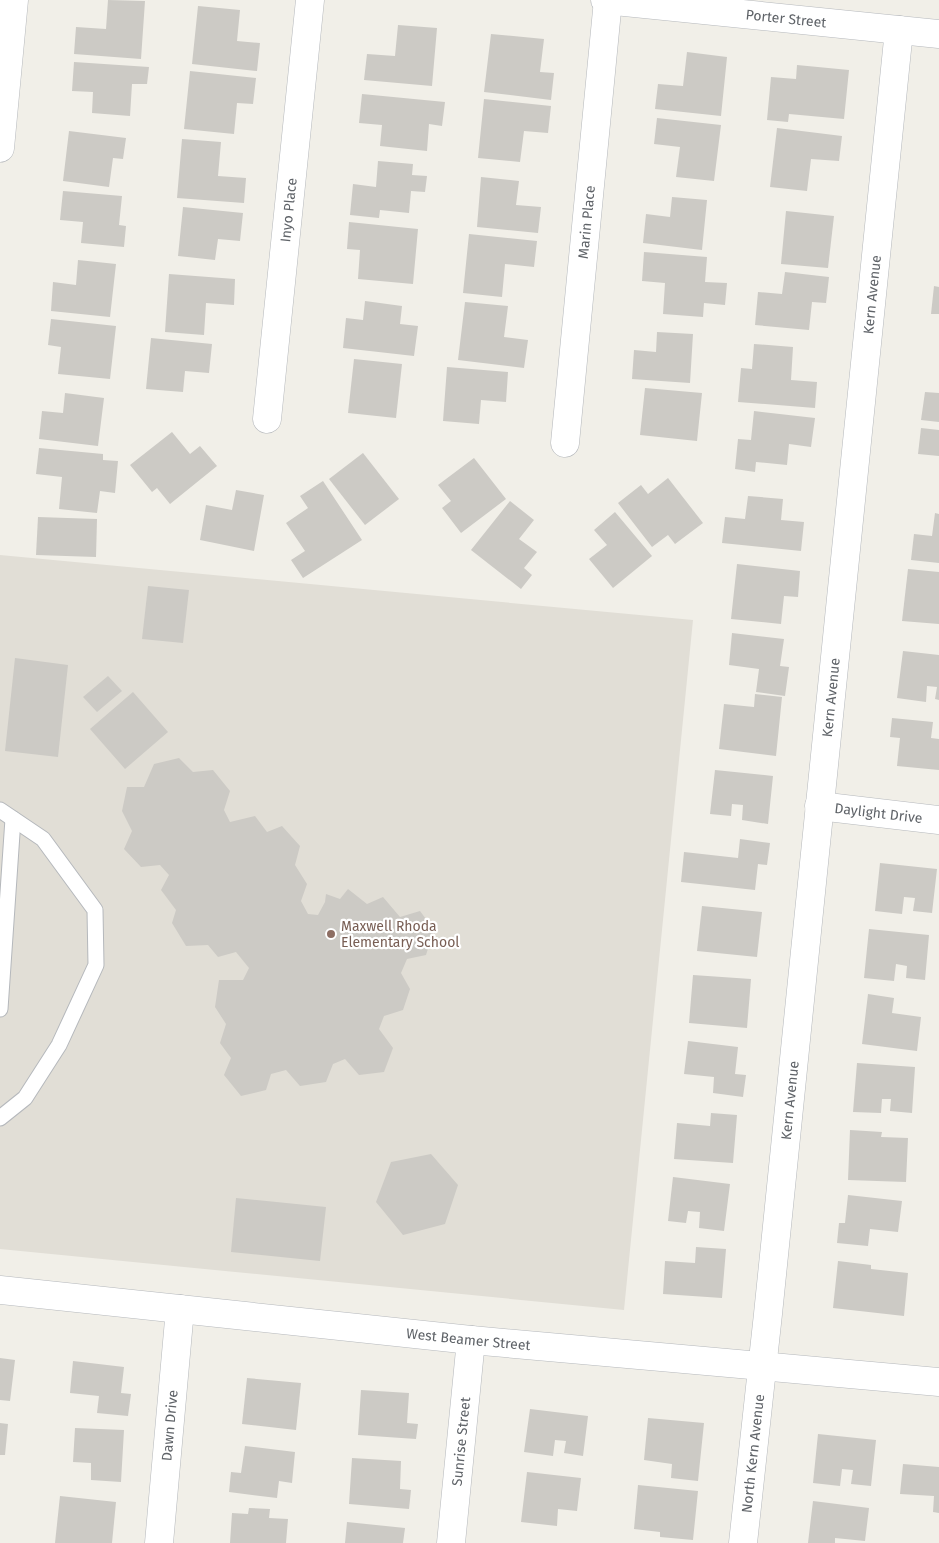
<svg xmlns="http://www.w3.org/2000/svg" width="939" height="1543" font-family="'Fira Sans',sans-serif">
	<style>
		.education { fill: #e1ded6 }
		.building { fill: #cccac5 }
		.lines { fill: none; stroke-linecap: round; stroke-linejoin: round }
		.service-casing { stroke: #b5b8bc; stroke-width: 17 }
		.minor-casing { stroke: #b5b8bc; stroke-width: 29 }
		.tertiary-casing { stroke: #b5b8bc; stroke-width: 29 }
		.service { stroke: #fff; stroke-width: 15 }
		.minor { stroke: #fff; stroke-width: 28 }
		.tertiary { stroke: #fff; stroke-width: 28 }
		.education-dot { fill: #8d6e63; stroke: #fff; stroke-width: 2 }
		.labels { text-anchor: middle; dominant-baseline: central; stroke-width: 4.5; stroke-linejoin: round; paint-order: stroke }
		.street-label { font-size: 14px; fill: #5f6368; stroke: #fff }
		.education-label { font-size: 14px; fill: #785e54; stroke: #fff; text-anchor: start }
	</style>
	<rect width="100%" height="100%" fill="#f1efe8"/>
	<path class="education" d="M0,555L693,620L624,1310L0,1249Z"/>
	<g class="building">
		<path d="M108,0L145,1L141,59L74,54L76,27L106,29Z"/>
		<path d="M198,6L240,10L237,41L260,43L257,71L192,64Z"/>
		<path d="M398,25L437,28L432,86L364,80L367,54L395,56Z"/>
		<path d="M491,34L544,39L540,72L554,73L551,100L484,92Z"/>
		<path d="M687,52L727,57L721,116L655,109L658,84L683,86Z"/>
		<path d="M74,62L149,67L147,84H132L130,116L92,113L93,92L72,91Z"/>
		<path d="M797,65L849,70L844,119L789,114L788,122L767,120L771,77L796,79Z"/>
		<path d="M190,71L256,78L253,104L237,103L234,134L184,129Z"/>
		<path d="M362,94L445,102L442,126L429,124L427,151L380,146L382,125L359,123Z"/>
		<path d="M484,99L551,106L548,133L524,131L520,162L478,158Z"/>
		<path d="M657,118L721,125L714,181L676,177L680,147L654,144Z"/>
		<path d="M777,128L842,136L839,161L811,159L807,191L770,187Z"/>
		<path d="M69,131L126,138L123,159L113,158L109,187L63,181Z"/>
		<path d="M182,139L221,142L218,176L246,178L244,203L177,198Z"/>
		<path d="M378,161L413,164L412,175L427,176L425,192L411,191L409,213L380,210L379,218L350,215L353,184L376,187Z"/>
		<path d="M481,177L519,181L516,205L541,207L538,233L477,227Z"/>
		<path d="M63,191L122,196L119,225L126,226L124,247L81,243L83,222L60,220Z"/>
		<path d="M672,197L707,200L702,250L643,243L646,214L670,217Z"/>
		<path d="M183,207L243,213L240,241L218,239L215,260L178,256Z"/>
		<path d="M786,211L834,216L828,268L781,264Z"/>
		<path d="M349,222L418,229L413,284L358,279L360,250L347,249Z"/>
		<path d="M469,234L537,241L534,267L505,264L502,297L463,293Z"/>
		<path d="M644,252L707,257L705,282L727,283L725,305L704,303L703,317L663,314L665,283L642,281Z"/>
		<path d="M78,260L116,264L110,317L51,311L53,282L76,285Z"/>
		<path d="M785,272L829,277L826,303L812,302L809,330L755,325L758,292L782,294Z"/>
		<path d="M169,274L235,279L234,305L206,303L204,335L165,332Z"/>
		<path d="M934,286L939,287V314H931Z"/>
		<path d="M365,301L402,306L400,324L418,326L414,356L343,348L346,318L363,320Z"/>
		<path d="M465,302L508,306L504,337L528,340L524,368L458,360Z"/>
		<path d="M51,319L116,326L110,379L58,374L61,347L48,345Z"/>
		<path d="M657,332L693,334L690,383L632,379L634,350L656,352Z"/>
		<path d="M151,338L212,344L209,373L185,371L183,392L146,389Z"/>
		<path d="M754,344L793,347L791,380L817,382L815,408L738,402L741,368L752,369Z"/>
		<path d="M354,359L402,364L396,418L348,413Z"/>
		<path d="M447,367L508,372L506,402L481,400L479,424L443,421Z"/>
		<path d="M645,388L702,393L697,441L640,435Z"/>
		<path d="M925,392L939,393V422L921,420Z"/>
		<path d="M65,393L104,398L98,446L39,439L42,411L63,413Z"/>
		<path d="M754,411L815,418L811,447L789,444L787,465L756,462L755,472L735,469L738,439L751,440Z"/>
		<path d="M921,428L939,430V456L918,454Z"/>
		<path d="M172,432L190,454L200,446L217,466L170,504L157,488L152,492L130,465Z"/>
		<path d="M39,448L103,454V460L118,461L115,493L100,491L97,513L59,509L62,477L36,474Z"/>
		<path d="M363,453L399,499L365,525L329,479Z"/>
		<path d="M474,458L506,499L461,533L442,508L451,501L438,485Z"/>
		<path d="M668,478L703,523L675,544L668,535L652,547L618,503L641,485L648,494Z"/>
		<path d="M323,481L362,540L303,578L291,560L305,551L286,523L308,508L300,496Z"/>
		<path d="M236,490L264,495L254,551L200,540L206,505L232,510Z"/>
		<path d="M748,496L783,499L781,520L804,522L801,551L722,543L725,517L745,519Z"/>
		<path d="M510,501L534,520L519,539L537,552L524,568L532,575L521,589L471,550Z"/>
		<path d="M615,512L652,556L613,588L589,559L607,545L594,530Z"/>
		<path d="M935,513L939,514V563L911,560L914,534L932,536Z"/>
		<path d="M38,517L97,519L96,557L36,555Z"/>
		<path d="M737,564L800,571L798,597L784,596L781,624L731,619Z"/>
		<path d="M908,569L939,572V624L902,621Z"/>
		<path d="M148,586L189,590L183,643L142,639Z"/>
		<path d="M732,633L784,639L780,666L789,667L785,696L756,692L759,669L729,665Z"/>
		<path d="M903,651L939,655V700L935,699L937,687L927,686L926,702L897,698Z"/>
		<path d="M15,658L68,665L58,757L5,751Z"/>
		<path d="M108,676L122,691L97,712L83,697Z"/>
		<path d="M133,692L168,732L125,769L90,729Z"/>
		<path d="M755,694L782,697L776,756L719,749L724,704L754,707Z"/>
		<path d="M892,718L933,722L931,738L939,739V770L897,766L900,738L890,737Z"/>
		<path d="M179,758L193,772L213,770L230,791L224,810L230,822L255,816L267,832L282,826L300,846L295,865L307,884L301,901L308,914L318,915L325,902L326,894L340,899L348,889L367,904L383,897L400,917L420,911L434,930L426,955L407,959L401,973L410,989L403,1010L384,1016L379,1029L393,1048L384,1072L359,1075L345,1059L333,1064L326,1082L300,1086L286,1070L271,1074L266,1090L241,1096L224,1075L231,1058L220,1043L226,1024L215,1007L219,980H243L249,968L236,952L218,957L208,945L186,946L172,923L176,910L161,890L169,875L160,865L141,867L124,849L132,831L122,811L127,787H144L154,764Z"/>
		<path d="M715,770L773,776L768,824L742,820L743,805L732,804L731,816L710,814Z"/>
		<path d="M740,839L770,843L767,865L758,864L755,890L681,882L684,852L738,858Z"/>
		<path d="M880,863L937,869L932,913L913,911L915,898L904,897L902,914L875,911Z"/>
		<path d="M702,906L762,912L757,957L697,951Z"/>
		<path d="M869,929L929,935L925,980L906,978L907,966L896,964L894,981L864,978Z"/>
		<path d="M693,975L751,979L747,1028L689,1023Z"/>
		<path d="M868,994L894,998L892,1013L921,1017L917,1051L862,1044Z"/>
		<path d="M688,1041L738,1047L735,1074L746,1075L743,1097L713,1093L714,1077L684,1074Z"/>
		<path d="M857,1063L915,1067L912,1113L890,1111L891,1099H882L881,1113L853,1112Z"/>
		<path d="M711,1113L737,1115L733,1163L674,1159L677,1123L710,1126Z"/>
		<path d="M850,1130L882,1132L881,1137L908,1138L906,1182L848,1180Z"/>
		<path d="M431,1154L458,1185L445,1224L403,1235L376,1202L391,1162Z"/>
		<path d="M673,1177L730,1184L724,1231L699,1228L700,1212L688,1211L686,1223L668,1221Z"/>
		<path d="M848,1195L902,1201L898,1232L870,1229L868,1246L837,1243L839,1223H845Z"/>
		<path d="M236,1198L326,1207L320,1261L231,1252Z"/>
		<path d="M696,1247L726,1249L722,1298L663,1294L665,1261L695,1263Z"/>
		<path d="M838,1261L871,1265V1269L908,1273L904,1316L833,1308Z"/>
		<path d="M0,1358L15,1360L10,1401L0,1400Z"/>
		<path d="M73,1361L124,1367L121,1393L131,1394L128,1416L97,1413L99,1396L70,1393Z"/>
		<path d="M247,1378L301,1383L296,1430L242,1424Z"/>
		<path d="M361,1390L409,1393L407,1423L418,1424L416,1439L358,1435Z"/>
		<path d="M530,1409L588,1416L583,1456L564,1453L566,1441L555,1440L553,1456L524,1452Z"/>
		<path d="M648,1418L704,1423L698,1481L671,1478L672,1464L644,1460Z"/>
		<path d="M0,1423L8,1424L5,1455H0Z"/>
		<path d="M75,1428L124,1430L121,1482L91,1480V1463L73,1462Z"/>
		<path d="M818,1434L876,1440L871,1486L851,1484L853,1470L842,1469L840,1486L813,1483Z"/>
		<path d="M245,1446L295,1452L292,1483L279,1481L277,1498L229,1492L231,1472L241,1473Z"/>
		<path d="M352,1458L401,1461L400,1489L411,1490L409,1509L349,1504Z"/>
		<path d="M903,1464L939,1467V1513L933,1512L934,1496L900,1494Z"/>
		<path d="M527,1472L581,1478L577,1511L558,1509L557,1526L521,1522Z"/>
		<path d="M638,1485L698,1491L693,1540L660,1537V1532L634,1529Z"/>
		<path d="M60,1496L116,1502L112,1543H55Z"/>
		<path d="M813,1501L869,1508L865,1541L835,1538V1543H808Z"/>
		<path d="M249,1508L270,1509L269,1518L288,1519L286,1543H230L232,1513L248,1514Z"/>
		<path d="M347,1522L405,1528L403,1543H345Z"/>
	</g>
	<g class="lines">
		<g class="service-casing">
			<g id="service">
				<path d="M0,810L43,839L95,910L96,965L59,1045L25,1098L0,1118"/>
				<path d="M0,1009L13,819"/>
			</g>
		</g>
		<g class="minor-casing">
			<g id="minor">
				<path id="s1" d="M605,0L939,34"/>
				<path id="s2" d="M267,419L310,0"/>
				<path id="s3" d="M565,443L608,0"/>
				<path id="s4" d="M819,806L939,820"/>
				<path id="s5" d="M159,1543L180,1309"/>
				<path id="s6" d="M451,1543L471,1340"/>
				<path id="s7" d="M743,1543L768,1314L899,30"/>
			</g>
		</g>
		<g class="tertiary-casing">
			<g id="tertiary">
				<path d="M0,148L14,0"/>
				<path id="s8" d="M0,1290L471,1340L939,1382"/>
			</g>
		</g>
		<use href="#service" class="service"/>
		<use href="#minor" class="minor"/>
		<use href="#tertiary" class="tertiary"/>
	</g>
	<circle class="education-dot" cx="331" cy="934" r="5"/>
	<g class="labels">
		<g class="street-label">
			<text stroke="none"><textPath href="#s1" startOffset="182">Porter Street</textPath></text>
			<text stroke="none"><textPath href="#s2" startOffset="210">Inyo Place</textPath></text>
			<text stroke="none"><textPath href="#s3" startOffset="222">Marin Place</textPath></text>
			<text stroke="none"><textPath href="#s7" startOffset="1255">Kern Avenue</textPath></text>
			<text stroke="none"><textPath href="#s7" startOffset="850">Kern Avenue</textPath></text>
			<text stroke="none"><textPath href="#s4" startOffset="60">Daylight Drive</textPath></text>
			<text stroke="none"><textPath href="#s7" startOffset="445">Kern Avenue</textPath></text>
			<text stroke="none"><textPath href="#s8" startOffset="471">West Beamer Street</textPath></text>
			<text stroke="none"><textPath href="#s5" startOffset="118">Dawn Drive</textPath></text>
			<text stroke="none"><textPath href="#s6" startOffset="102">Sunrise Street</textPath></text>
			<text stroke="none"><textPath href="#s7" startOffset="90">North Kern Avenue</textPath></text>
		</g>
		<g class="education-label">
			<text x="341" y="926">Maxwell Rhoda<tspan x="341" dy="16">Elementary School</tspan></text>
		</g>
	</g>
</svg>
